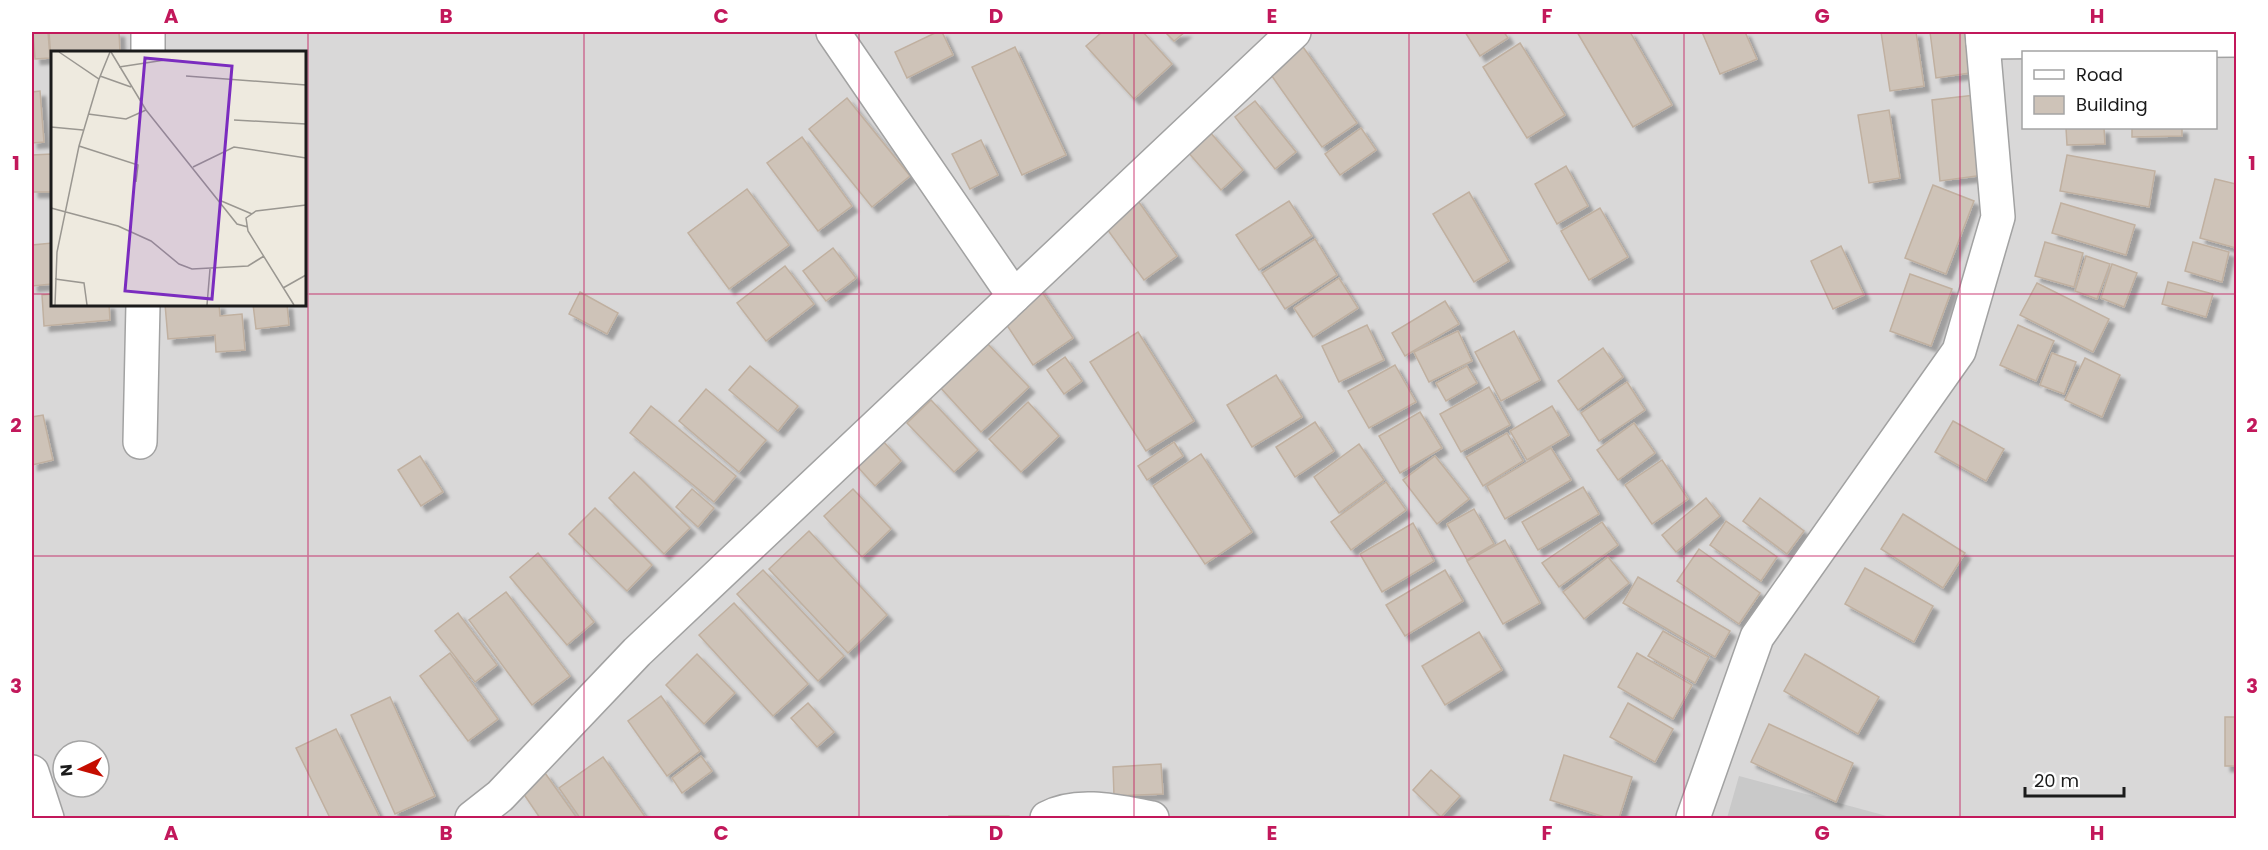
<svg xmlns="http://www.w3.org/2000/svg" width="2268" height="850" font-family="Poppins,sans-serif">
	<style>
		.residential { fill: #d9d8d8; fill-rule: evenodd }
		.religious { fill: #c9c9c9 }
		.building { fill: #cec3b8; stroke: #c0b0a0; stroke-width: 1.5; filter: url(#shadow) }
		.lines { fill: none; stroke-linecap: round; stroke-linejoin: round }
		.minor-casing { stroke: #a2a2a2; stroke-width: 36 }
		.minor { stroke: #fff; stroke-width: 33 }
		.grid { fill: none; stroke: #c2185b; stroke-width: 1.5; stroke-opacity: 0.55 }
		.inset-road { fill: none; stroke: #9a9791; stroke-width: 1.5 }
		.view { fill: #7b2cbf; fill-opacity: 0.15; stroke: #7b2cbf; stroke-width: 3 }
		.inset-edge { fill: none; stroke: #1b1b1b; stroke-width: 3 }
		.neatline { fill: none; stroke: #c2185b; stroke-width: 2 }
		.grid-label { font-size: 20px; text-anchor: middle; font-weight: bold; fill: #c2185b }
	</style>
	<defs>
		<filter id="shadow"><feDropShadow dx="5.5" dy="5.5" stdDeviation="1.5" flood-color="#0004"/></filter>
	</defs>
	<rect width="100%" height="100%" fill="#eeeadf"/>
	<path class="residential" d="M32,32H2236V818H32ZM52,52H304V304H52ZM2024,52H2216V128H2024ZM63,751H99V787H63Z"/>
	<path class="religious" d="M1739,776L1894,818H1727Z"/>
	<g class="building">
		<path d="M33,32H48L50,58L35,59Z"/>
		<path d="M49,32H119L120,52H52V73Z"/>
		<path d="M937,32H942L953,55L907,78L895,52Z"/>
		<path d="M1102,32H1143L1172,64L1134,99L1086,46Z"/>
		<path d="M1165,32H1185L1174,41Z"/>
		<path d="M1465,32H1504L1508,38L1480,56Z"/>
		<path d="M1577,32H1630L1672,105L1633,127Z"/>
		<path d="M1702,32H1745L1757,59L1720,74Z"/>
		<path d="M1881,32H1916L1924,86L1890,91Z"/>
		<path d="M1930,32H1965L1970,73L1936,78Z"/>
		<path d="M1520,43L1565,115L1527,138L1483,67Z"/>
		<path d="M1015,47L1066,155L1022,175L972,67Z"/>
		<path d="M1303,47L1357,123L1322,147L1269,72Z"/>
		<path d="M40,91L44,142L32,143V92Z"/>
		<path d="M1975,95L1984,175L1940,181L1932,100Z"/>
		<path d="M847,98L910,176L872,207L809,129Z"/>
		<path d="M1255,101L1296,152L1275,169L1235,117Z"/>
		<path d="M1889,110L1900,178L1869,183L1858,115Z"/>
		<path d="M1361,128L1376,150L1340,175L1325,154Z"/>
		<path d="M2066,128H2104L2105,144L2067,145Z"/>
		<path d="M2132,128H2182V136L2132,137Z"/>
		<path d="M1209,131L1243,170L1221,190L1187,151Z"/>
		<path d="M802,137L852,206L818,231L767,163Z"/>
		<path d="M981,140L998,175L970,189L952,154Z"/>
		<path d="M52,154V192H33L32,155Z"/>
		<path d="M2067,155L2155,171L2149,207L2060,191Z"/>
		<path d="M1566,166L1588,206L1557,224L1535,184Z"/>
		<path d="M2215,179L2236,184V248L2200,238Z"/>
		<path d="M1933,185L1974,201L1946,274L1905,258Z"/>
		<path d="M747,189L789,245L729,289L688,233Z"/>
		<path d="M1469,192L1509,261L1474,282L1433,214Z"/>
		<path d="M1136,198L1177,256L1144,280L1102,222Z"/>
		<path d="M1289,201L1312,236L1259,270L1236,235Z"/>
		<path d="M2061,203L2135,225L2126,255L2052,233Z"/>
		<path d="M1600,208L1628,257L1589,280L1561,231Z"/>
		<path d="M1315,239L1337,275L1285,309L1262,273Z"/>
		<path d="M2045,242L2083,253L2074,287L2035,276Z"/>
		<path d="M2193,242L2229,252L2222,282L2185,271Z"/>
		<path d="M52,243V284L32,286V245Z"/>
		<path d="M1841,246L1864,295L1833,309L1811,261Z"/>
		<path d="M833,248L856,278L826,301L803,271Z"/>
		<path d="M2086,256L2110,264L2097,299L2075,291Z"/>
		<path d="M2112,264L2137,273L2124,307L2101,298Z"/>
		<path d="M785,266L814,304L766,341L737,303Z"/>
		<path d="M1910,274L1952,289L1931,346L1890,331Z"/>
		<path d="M1339,278L1358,308L1313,337L1294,308Z"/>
		<path d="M2168,282L2213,294L2206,317L2162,304Z"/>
		<path d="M2037,283L2109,319L2093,352L2020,315Z"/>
		<path d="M1038,286L1073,338L1033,365L999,313Z"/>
		<path d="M580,292L618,313L607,334L569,314Z"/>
		<path d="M52,294V304H109L110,320L44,326L42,295Z"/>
		<path d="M1445,301L1459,324L1405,356L1392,333Z"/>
		<path d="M165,304H219L220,316L242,314L245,350L216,352L215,335L168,339Z"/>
		<path d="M253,304H287L289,325L256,329Z"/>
		<path d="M1367,325L1384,360L1339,382L1322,346Z"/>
		<path d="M2018,325L2054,341L2036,381L2000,365Z"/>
		<path d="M1458,331L1472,361L1429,382L1414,352Z"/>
		<path d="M1514,331L1540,380L1501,401L1475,352Z"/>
		<path d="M1138,332L1194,421L1146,451L1090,362Z"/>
		<path d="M985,341L1029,387L981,432L938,385Z"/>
		<path d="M1603,348L1623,377L1578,410L1558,381Z"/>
		<path d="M2052,353L2076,362L2064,394L2040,385Z"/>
		<path d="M1065,357L1082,381L1064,394L1047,370Z"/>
		<path d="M2085,358L2120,375L2102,417L2065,400Z"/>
		<path d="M1395,365L1416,402L1369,428L1348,391Z"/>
		<path d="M750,366L798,406L778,431L729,390Z"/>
		<path d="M1467,366L1477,383L1446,401L1436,383Z"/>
		<path d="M1276,375L1302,417L1252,447L1227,405Z"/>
		<path d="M1627,382L1645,410L1599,441L1581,413Z"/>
		<path d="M1489,387L1510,425L1461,452L1440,414Z"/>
		<path d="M706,389L766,440L739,472L679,421Z"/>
		<path d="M931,400L978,450L954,472L907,423Z"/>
		<path d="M1028,402L1059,436L1021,472L989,439Z"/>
		<path d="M651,406L736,476L714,502L630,433Z"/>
		<path d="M1552,406L1569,435L1527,460L1510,431Z"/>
		<path d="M1420,412L1442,448L1400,473L1379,436Z"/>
		<path d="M43,415L53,460L32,465V417Z"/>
		<path d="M1953,421L2004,449L1986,481L1935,452Z"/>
		<path d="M1315,422L1334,451L1295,477L1276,447Z"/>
		<path d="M1634,423L1655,453L1618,480L1597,450Z"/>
		<path d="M1507,433L1523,461L1483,486L1466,457Z"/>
		<path d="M882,440L901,461L875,486L856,465Z"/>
		<path d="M1174,442L1183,456L1147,480L1138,466Z"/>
		<path d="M1359,444L1384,480L1339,513L1314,477Z"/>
		<path d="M1551,448L1571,480L1505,519L1487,486Z"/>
		<path d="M1201,454L1252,532L1205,564L1153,486Z"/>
		<path d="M420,456L443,492L421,506L398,470Z"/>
		<path d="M1435,456L1469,499L1437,524L1403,480Z"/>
		<path d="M1662,460L1688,499L1652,524L1625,485Z"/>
		<path d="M634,472L690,528L664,554L609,498Z"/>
		<path d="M1386,482L1406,510L1351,550L1331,522Z"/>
		<path d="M1583,487L1599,514L1538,550L1522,522Z"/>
		<path d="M692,489L714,508L698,527L676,507Z"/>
		<path d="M853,489L891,529L862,557L824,516Z"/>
		<path d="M1706,498L1720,516L1676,552L1662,535Z"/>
		<path d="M1760,498L1804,531L1787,554L1743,521Z"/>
		<path d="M595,508L652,565L627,591L569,534Z"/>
		<path d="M1474,509L1494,544L1467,560L1447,524Z"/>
		<path d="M1903,514L1965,553L1943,588L1881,549Z"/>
		<path d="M1726,521L1777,557L1761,581L1710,545Z"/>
		<path d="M1602,522L1618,545L1559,587L1542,563Z"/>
		<path d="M1413,523L1434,561L1382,592L1360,554Z"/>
		<path d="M809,531L887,615L848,653L769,569Z"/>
		<path d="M1505,540L1540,603L1503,624L1467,561Z"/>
		<path d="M1699,549L1760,593L1739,624L1677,581Z"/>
		<path d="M538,553L594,622L567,645L510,577Z"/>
		<path d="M1608,557L1629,583L1584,619L1563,592Z"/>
		<path d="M1865,568L1933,606L1914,642L1845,604Z"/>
		<path d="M763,570L844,656L818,681L737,594Z"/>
		<path d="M1445,570L1463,601L1405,636L1386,605Z"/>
		<path d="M1638,577L1730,631L1715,657L1623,603Z"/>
		<path d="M506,592L570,676L532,705L469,620Z"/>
		<path d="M734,603L808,684L773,716L699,635Z"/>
		<path d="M458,613L497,665L475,682L435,631Z"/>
		<path d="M1663,631L1709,657L1695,683L1648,656Z"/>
		<path d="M1479,632L1502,670L1445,705L1422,666Z"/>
		<path d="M450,653L498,719L468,741L420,676Z"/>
		<path d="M1637,653L1692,685L1673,719L1618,687Z"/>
		<path d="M697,654L735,693L704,724L666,685Z"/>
		<path d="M1805,654L1879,697L1858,734L1784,691Z"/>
		<path d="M661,696L700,751L667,776L628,721Z"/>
		<path d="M390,697L435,796L395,814L351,715Z"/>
		<path d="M808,703L834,732L817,747L791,718Z"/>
		<path d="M1628,703L1673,729L1655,762L1610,737Z"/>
		<rect x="2225" y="717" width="11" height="49"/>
		<path d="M1769,724L1853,763L1836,802L1751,762Z"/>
		<path d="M336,729L380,818H330L296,748Z"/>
		<path d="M1564,755L1632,777L1619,818H1608L1550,800Z"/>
		<path d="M701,756L712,771L682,793L672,778Z"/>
		<path d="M603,757L646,818H580L559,788Z"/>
		<path d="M1161,764L1163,794L1114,796L1113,767Z"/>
		<path d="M1431,770L1460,796L1441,817L1413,790Z"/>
		<path d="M545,773L577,818H540L521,790Z"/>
		<rect x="949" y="816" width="60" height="2"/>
	</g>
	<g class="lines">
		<g class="minor-casing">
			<g id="minor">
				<path d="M833,32L1014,296"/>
				<path d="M1983,42L2236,40"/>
				<path d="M148,52V32"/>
				<path d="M140,442L143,304"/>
				<path d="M32,772L47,818"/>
				<path d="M472,818L500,796L637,652L1294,32"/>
				<path d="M1047,818C1078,801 1120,812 1152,818"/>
				<path d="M1693,818L1757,637L1959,351L1998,217L1982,32"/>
			</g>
		</g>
		<use href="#minor" class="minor"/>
	</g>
	<path class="grid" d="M308,32V818M584,32V818M859,32V818M1134,32V818M1409,32V818M1684,32V818M1960,32V818M32,294H52M304,294H2236M32,556H2236"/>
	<g transform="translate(51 51)">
		<rect width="255" height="255" fill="#eeeadf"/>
		<path class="inset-road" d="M8,1L48,28L59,1M60,1L95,59L186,173L197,176M68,16L114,9M49,25L80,36M135,25L255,34M37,63L75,68L95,59M183,69L255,73M0,76L32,79M28,95L87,114L85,131M142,116L183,96L255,107M168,149L201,163M0,157L67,175L100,190L128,213L141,218L197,215L213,205M4,228L33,232L36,254M232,237L255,224M4,254L6,201L28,95L48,28M156,254L159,218M243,254L197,180L195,167L205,160L255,154"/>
		<path class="view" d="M94,7L181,15L161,248L74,240Z"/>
		<rect width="255" height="255" class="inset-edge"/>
	</g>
	<rect width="2268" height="850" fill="none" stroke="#ffffff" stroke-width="66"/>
	<rect x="2022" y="51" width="195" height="78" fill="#ffffff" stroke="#a4a4a4" stroke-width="1.5"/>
	<rect x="2034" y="70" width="30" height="9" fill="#ffffff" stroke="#a4a4a4" stroke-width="1.5"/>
	<text x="2076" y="81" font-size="18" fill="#1b1b1b">Road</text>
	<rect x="2034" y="96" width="30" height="18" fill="#cec3b8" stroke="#a4a4a4" stroke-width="1.5"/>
	<text x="2076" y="111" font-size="18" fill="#1b1b1b">Building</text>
	<g transform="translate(81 769) rotate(265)"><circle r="28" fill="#ffffff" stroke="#a4a4a4" stroke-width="1.5"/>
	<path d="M0-4.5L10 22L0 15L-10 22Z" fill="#c50d00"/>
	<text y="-9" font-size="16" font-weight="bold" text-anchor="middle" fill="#1b1b1b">N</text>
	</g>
	<path d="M2025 787v9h99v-9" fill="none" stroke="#1b1b1b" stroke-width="3"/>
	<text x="2034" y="787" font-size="18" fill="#1b1b1b" stroke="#ffffff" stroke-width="4.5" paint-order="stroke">20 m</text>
	<rect x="33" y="33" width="2202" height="784" class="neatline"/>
	<g class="grid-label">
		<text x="171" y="23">A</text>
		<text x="446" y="23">B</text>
		<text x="721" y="23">C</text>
		<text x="996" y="23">D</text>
		<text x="1272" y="23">E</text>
		<text x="1547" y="23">F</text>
		<text x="1822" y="23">G</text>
		<text x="2097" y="23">H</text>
		<text x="16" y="170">1</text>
		<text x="2252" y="170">1</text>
		<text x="16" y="432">2</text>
		<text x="2252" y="432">2</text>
		<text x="16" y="693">3</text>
		<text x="2252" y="693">3</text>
		<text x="171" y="840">A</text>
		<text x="446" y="840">B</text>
		<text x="721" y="840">C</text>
		<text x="996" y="840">D</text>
		<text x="1272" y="840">E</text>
		<text x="1547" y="840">F</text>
		<text x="1822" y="840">G</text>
		<text x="2097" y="840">H</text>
	</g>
</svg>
